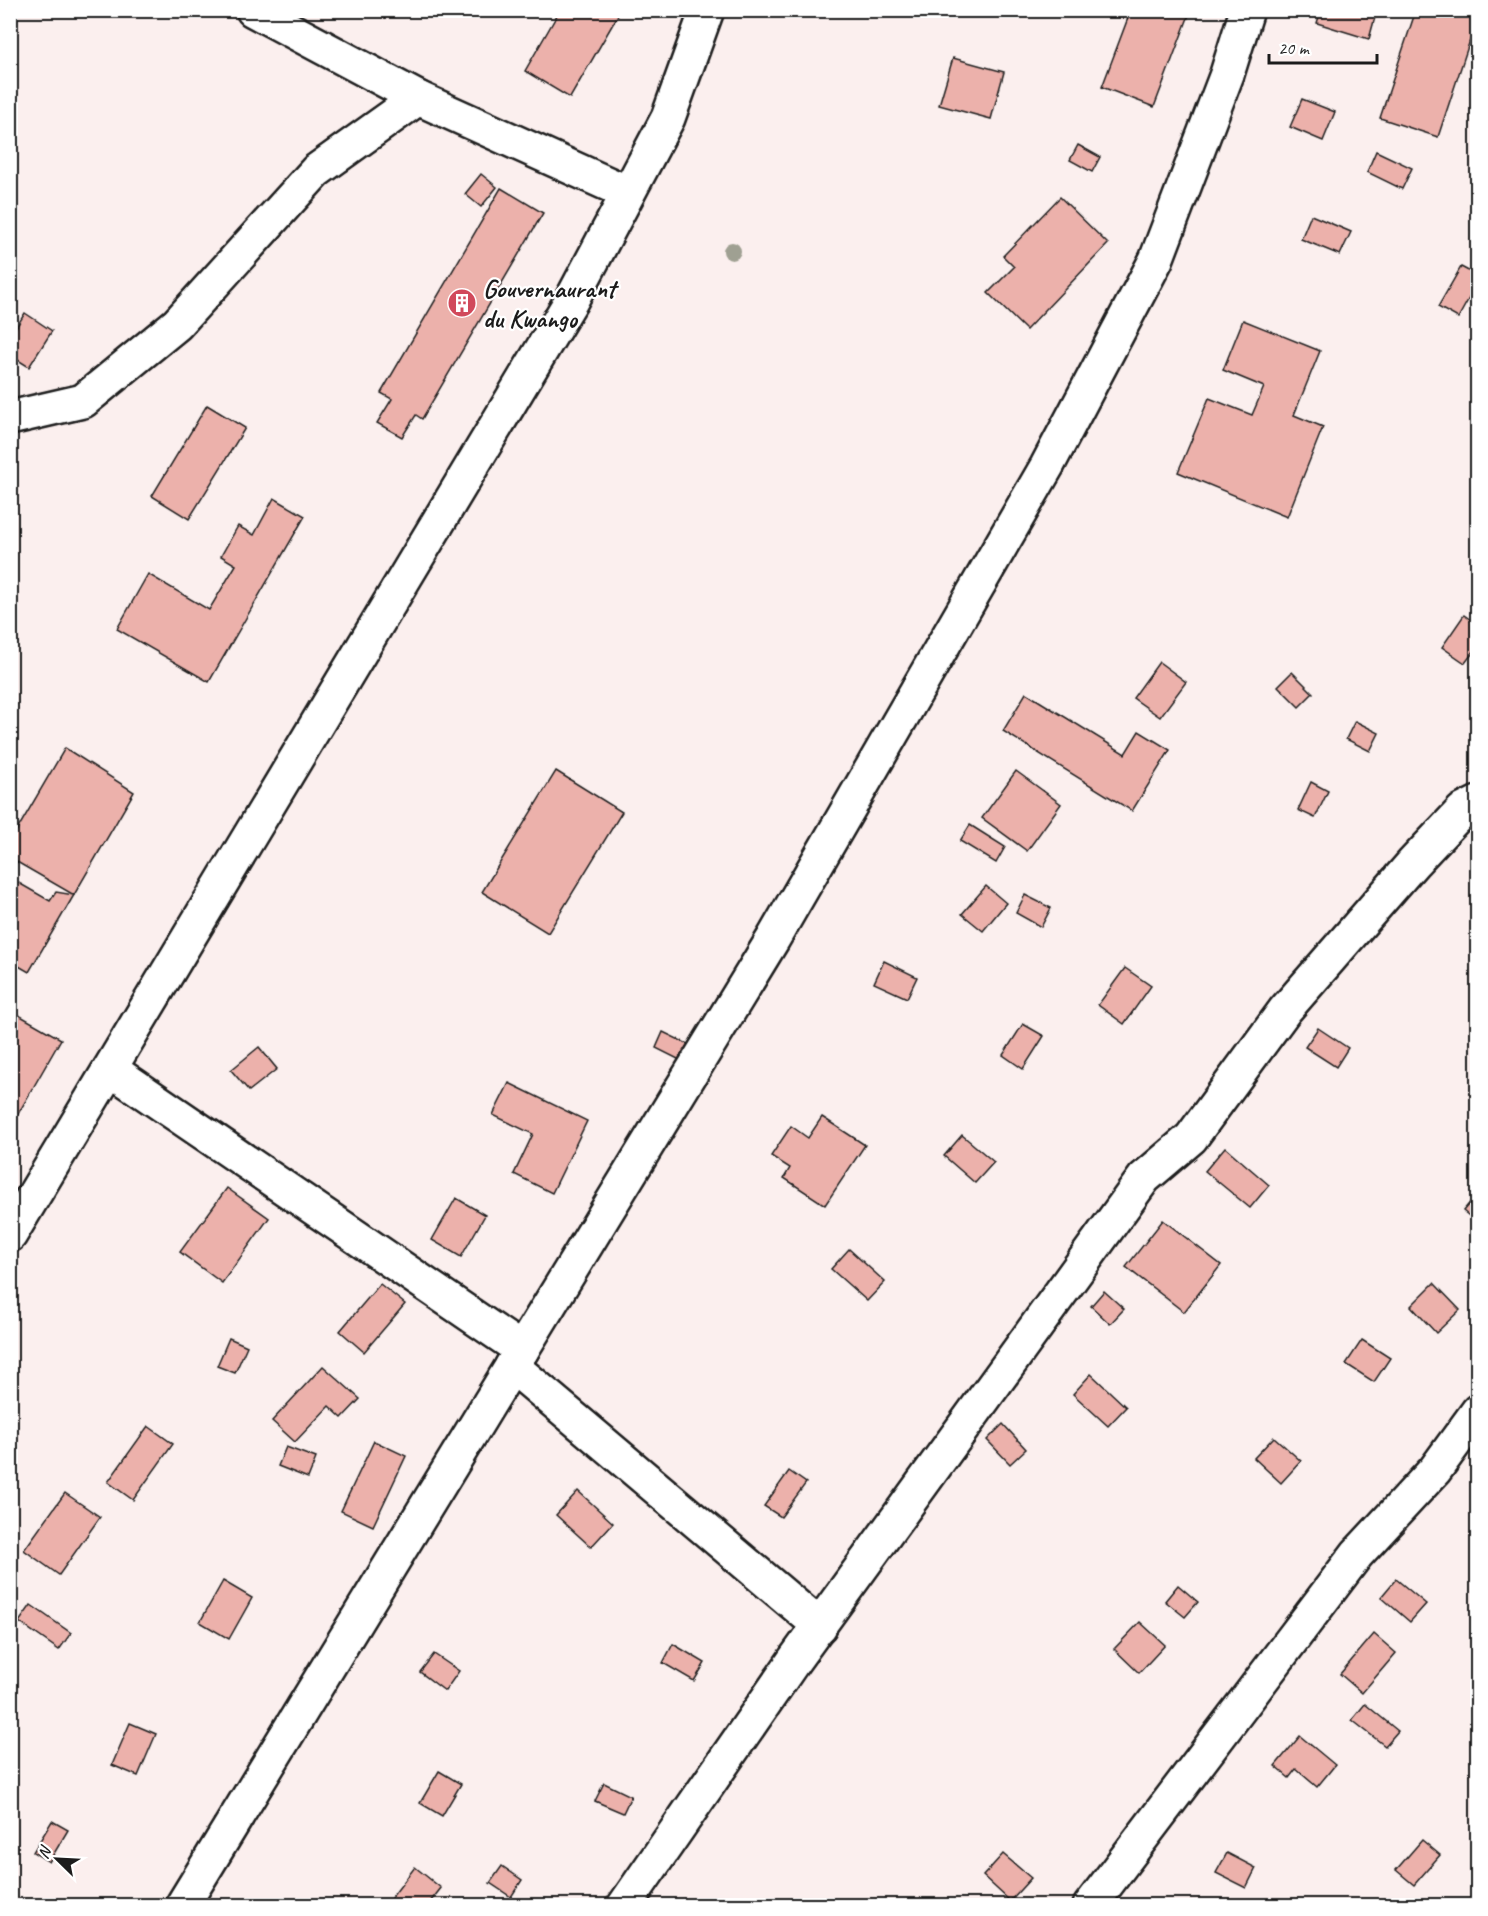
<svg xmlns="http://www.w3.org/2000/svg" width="1488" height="1916" font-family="Caveat,sans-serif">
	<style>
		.building { fill: #ecb1ab; stroke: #1c1c1c; stroke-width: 1.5 }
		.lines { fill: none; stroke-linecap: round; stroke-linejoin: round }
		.minor-casing { stroke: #1c1c1c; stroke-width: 38 }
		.secondary-casing { stroke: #1c1c1c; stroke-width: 38 }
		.minor { stroke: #fff; stroke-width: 33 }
		.secondary { stroke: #fff; stroke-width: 33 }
		.tree { fill: #9fa092 }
		.labels { text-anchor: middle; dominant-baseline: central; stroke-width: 4.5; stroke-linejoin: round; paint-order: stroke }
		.poi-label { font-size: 26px; font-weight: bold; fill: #1c1c1c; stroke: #fff; text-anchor: start }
	</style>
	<rect width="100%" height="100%" fill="#fbefee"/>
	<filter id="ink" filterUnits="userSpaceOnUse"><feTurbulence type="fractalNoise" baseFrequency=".0167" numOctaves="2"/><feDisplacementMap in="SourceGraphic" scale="12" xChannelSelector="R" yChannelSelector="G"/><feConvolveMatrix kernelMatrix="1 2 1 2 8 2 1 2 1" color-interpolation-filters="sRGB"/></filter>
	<g filter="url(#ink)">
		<g class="building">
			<path d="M560,10H621L570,98L525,71Z"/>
			<path d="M1131,10H1177L1189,15L1154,107L1102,87Z"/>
			<path d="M1321,10H1377L1369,39L1317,23Z"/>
			<path d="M1416,10H1478V16L1438,137L1380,118Z"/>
			<path d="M953,58L1004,72L991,119L939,105Z"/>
			<path d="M1302,99L1335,112L1323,141L1290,127Z"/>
			<path d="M1078,145L1100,157L1092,172L1070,160Z"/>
			<path d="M1376,151L1412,168L1402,189L1367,172Z"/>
			<path d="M481,174L497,187L481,207L465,194Z"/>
			<path d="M501,188L543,213L422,419L416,415L402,437L377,423L392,399L381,393Z"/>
			<path d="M1060,197L1108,244L1026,330L988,293L1014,267L1003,256Z"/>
			<path d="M1311,215L1351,232L1340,255L1301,239Z"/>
			<path d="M1461,267L1478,276V282L1458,318L1438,307Z"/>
			<path d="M25,313L52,331L29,367L10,355V337Z"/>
			<path d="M1243,320L1320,351L1294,415L1323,427L1287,517L1178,472L1209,398L1252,415L1264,387L1223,370Z"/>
			<path d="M207,405L245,428L189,519L152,496Z"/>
			<path d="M274,498L305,516L209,682L117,629L148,574L209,610L236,565L221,556L238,526L254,535Z"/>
			<path d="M1464,615L1478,625V646L1465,663L1442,647Z"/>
			<path d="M1159,662L1186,682L1160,717L1133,698Z"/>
			<path d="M1292,672L1313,693L1299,707L1278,686Z"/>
			<path d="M1026,693L1125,754L1139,731L1170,750L1132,811L1003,731Z"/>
			<path d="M1355,721L1379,733L1370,751L1346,739Z"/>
			<path d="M65,748L134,792L74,895L10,858V842Z"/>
			<path d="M556,771L622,812L548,933L482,892Z"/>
			<path d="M1016,771L1061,804L1027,851L982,818Z"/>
			<path d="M1311,782L1328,791L1315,818L1298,810Z"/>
			<path d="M970,825L1005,847L996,863L960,841Z"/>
			<path d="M10,878L50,901L56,892L74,895L29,972L10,961Z"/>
			<path d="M986,886L1006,903L983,931L962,914Z"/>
			<path d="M1025,895L1051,908L1041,927L1016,913Z"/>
			<path d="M884,961L917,977L907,998L874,983Z"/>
			<path d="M1125,968L1151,986L1124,1024L1098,1005Z"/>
			<path d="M10,1010L61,1039L10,1128Z"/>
			<path d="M1023,1024L1044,1036L1023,1069L1003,1055Z"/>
			<path d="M1318,1028L1348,1048L1336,1067L1305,1047Z"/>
			<path d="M663,1032L688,1044L680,1060L656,1048Z"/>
			<path d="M259,1047L277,1069L249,1091L231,1070Z"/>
			<path d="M509,1083L587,1121L552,1193L514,1174L533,1134L493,1115Z"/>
			<path d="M822,1117L865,1145L825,1205L784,1178L790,1168L771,1156L791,1126L808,1138Z"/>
			<path d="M962,1135L994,1162L975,1183L944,1156Z"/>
			<path d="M1225,1147L1269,1185L1250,1208L1205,1171Z"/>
			<path d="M227,1188L269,1218L222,1283L180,1252Z"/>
			<path d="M1478,1193V1223L1463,1211Z"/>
			<path d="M456,1198L485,1215L461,1257L432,1240Z"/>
			<path d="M1163,1220L1221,1265L1184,1312L1126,1267Z"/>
			<path d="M849,1249L885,1282L867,1301L831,1269Z"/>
			<path d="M1434,1283L1460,1310L1436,1333L1411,1306Z"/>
			<path d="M380,1284L405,1304L364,1352L340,1331Z"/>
			<path d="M1104,1291L1124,1309L1110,1324L1091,1306Z"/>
			<path d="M229,1338L247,1346L235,1373L217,1366Z"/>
			<path d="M1362,1340L1390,1358L1374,1382L1346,1364Z"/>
			<path d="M323,1366L360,1399L342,1418L329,1406L295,1442L272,1421Z"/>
			<path d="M1091,1374L1126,1407L1108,1426L1073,1394Z"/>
			<path d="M1003,1424L1026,1449L1010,1464L987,1440Z"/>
			<path d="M148,1426L173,1444L133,1500L108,1482Z"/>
			<path d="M1274,1437L1301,1461L1281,1483L1254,1458Z"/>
			<path d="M374,1441L406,1456L373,1526L341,1511Z"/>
			<path d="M286,1447L316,1458L308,1478L278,1466Z"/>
			<path d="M789,1471L806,1483L781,1517L764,1506Z"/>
			<path d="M578,1491L613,1523L591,1547L556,1515Z"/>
			<path d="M65,1493L100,1517L59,1575L24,1550Z"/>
			<path d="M1396,1579L1426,1604L1410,1622L1381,1597Z"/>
			<path d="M223,1581L252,1598L229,1639L200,1622Z"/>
			<path d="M1178,1585L1198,1602L1185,1617L1165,1601Z"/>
			<path d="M31,1605L71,1633L59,1650L19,1622Z"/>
			<path d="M1140,1622L1165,1645L1139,1673L1114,1649Z"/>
			<path d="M1374,1634L1396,1653L1362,1693L1340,1674Z"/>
			<path d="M673,1644L705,1663L694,1681L663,1663Z"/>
			<path d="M434,1654L459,1671L445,1691L420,1672Z"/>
			<path d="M1365,1704L1398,1731L1385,1746L1352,1720Z"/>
			<path d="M130,1723L156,1734L138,1776L112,1765Z"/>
			<path d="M1300,1736L1335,1765L1317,1787L1296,1769L1289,1778L1275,1766Z"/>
			<path d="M439,1771L461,1784L442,1816L420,1803Z"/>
			<path d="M604,1783L631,1796L623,1813L595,1801Z"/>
			<path d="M52,1821L68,1830L49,1862L33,1852Z"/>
			<path d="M1422,1840L1440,1855L1414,1885L1396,1870Z"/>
			<path d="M1227,1853L1256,1868L1246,1888L1216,1873Z"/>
			<path d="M1003,1854L1031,1878L1010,1901L983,1876Z"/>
			<path d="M502,1866L522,1880L511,1897L490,1883Z"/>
			<path d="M415,1867L441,1888L427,1906H385Z"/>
		</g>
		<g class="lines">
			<g class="minor-casing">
				<g id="minor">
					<path d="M253,10L418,98"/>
					<path d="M10,418L83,401L177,324L316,171L418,98L628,193"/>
					<path d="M110,1069L522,1350"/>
					<path d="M512,1366L820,1626"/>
					<path d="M182,1906L773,939L1047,466L1156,260L1227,74L1247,10"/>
					<path d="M624,1906L795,1659L1144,1178L1191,1138L1285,1010L1413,863L1462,811L1478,803"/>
					<path d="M1090,1906L1357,1554L1435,1470L1478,1411"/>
				</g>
			</g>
			<g class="secondary-casing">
				<path id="secondary" d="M10,1235L571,301L668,118L707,10"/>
			</g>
			<use href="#minor" class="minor"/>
			<use href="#secondary" class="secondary"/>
		</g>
		<circle class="tree" cx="732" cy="251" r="9"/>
	</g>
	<defs>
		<g id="building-disc" transform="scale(1.5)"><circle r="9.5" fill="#d1495b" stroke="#fff"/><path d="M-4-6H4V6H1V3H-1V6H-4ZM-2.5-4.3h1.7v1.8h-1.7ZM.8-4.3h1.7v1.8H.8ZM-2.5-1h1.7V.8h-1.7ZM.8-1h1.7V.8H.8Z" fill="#fff"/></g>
	</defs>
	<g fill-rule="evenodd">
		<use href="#building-disc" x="462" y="303"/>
	</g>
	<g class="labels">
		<g class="poi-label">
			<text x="483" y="288">Gouvernaurant<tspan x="483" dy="30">du Kwango</tspan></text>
		</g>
	</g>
	<rect width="1488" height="1916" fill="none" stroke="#fff" stroke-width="36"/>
	<rect x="18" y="18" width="1452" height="1880" fill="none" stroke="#1c1c1c" stroke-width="2" filter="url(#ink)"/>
	<g transform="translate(57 1859) rotate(294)" stroke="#ffffff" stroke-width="4.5" paint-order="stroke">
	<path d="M0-4.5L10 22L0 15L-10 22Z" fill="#1c1c1c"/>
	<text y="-9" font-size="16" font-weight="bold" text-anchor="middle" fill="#1c1c1c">N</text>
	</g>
	<path d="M1269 54v9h108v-9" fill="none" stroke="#1c1c1c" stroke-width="3"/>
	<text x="1278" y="54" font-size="18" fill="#1c1c1c" stroke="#ffffff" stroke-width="4.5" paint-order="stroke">20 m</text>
</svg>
